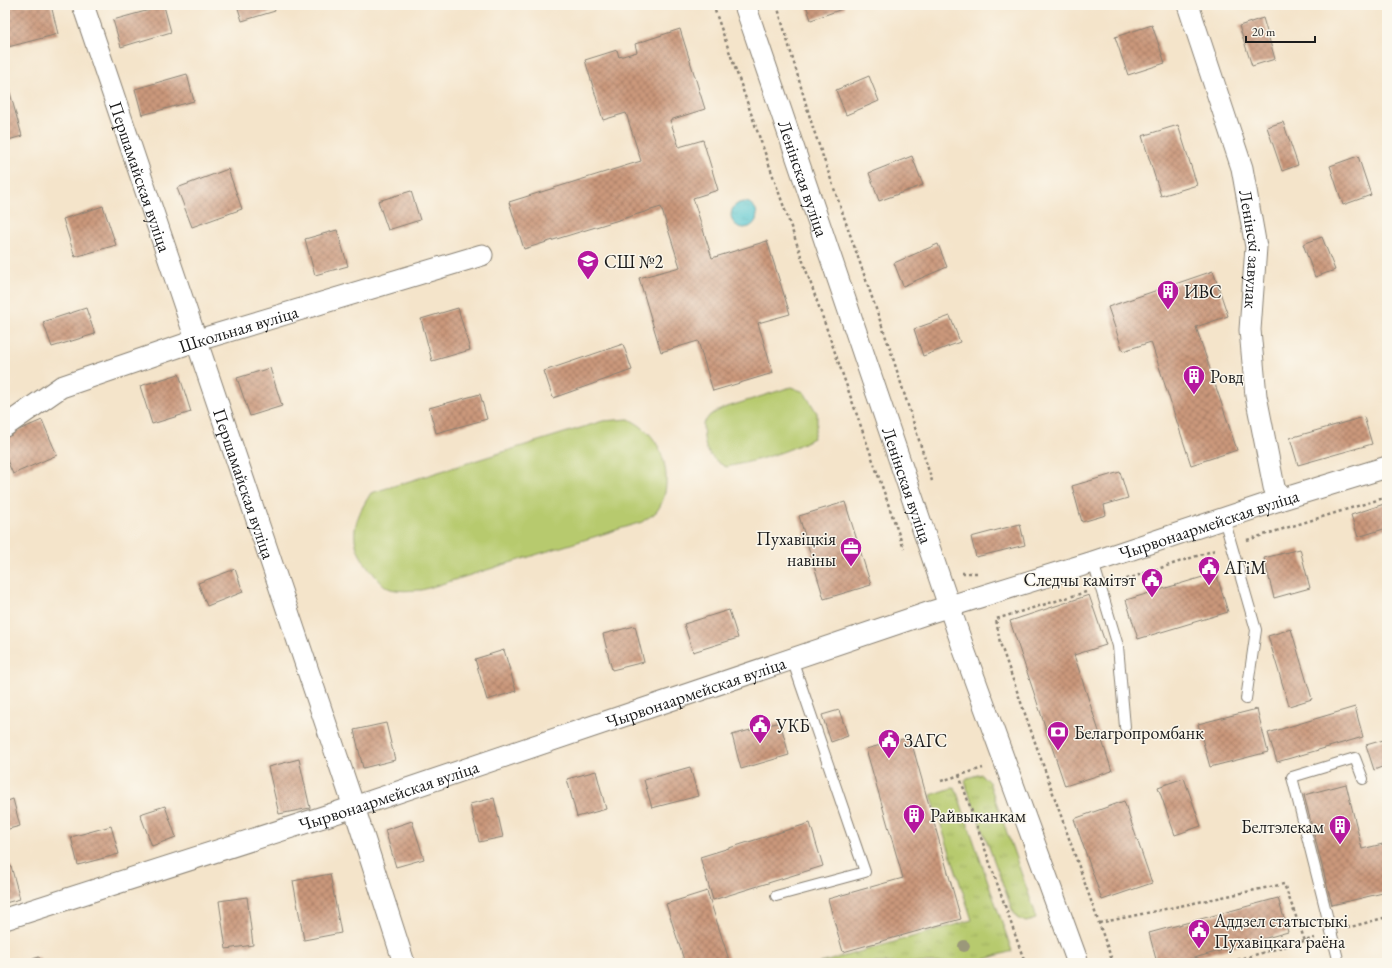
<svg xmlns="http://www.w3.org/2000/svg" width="1392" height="968" font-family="'EB Garamond',serif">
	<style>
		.grass { fill: url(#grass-tufts); stroke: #6a7345 }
		.park { fill: #b7ca6e; stroke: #6a7345 }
		.water { fill: url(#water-ripples); stroke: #3c7276 }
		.building { fill: url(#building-cross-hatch) }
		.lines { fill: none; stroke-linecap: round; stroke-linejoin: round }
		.lane-casing { stroke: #888073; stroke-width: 12 }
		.street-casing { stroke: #888073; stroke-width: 23 }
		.path { stroke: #888073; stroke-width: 2.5; stroke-dasharray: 3 3; stroke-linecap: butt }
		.lane { stroke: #fff; stroke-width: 10 }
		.street { stroke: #fff; stroke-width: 21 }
		.tree { fill: #9b987a }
		.labels { text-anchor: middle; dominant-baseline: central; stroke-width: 3; stroke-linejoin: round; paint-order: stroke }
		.street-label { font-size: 18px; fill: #1c1c1c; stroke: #fbf7ec }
		.poi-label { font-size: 18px; fill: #1c1c1c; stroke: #fbf7ec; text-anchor: start }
	</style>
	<defs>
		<pattern id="grass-tufts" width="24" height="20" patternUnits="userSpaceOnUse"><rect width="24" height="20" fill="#b7ca6e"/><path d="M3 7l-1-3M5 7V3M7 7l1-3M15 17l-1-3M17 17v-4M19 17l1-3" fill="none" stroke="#9dad5f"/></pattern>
		<pattern id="water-ripples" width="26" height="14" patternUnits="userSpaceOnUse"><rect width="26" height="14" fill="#5bc8d1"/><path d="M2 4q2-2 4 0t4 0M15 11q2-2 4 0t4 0" fill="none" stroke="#4fabb3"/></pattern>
		<pattern id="building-cross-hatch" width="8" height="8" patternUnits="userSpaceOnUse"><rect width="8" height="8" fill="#cb987c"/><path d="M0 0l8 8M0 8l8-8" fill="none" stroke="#a47b65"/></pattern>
	</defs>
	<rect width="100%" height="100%" fill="#fbf7ec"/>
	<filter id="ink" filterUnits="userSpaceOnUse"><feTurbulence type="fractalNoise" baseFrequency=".025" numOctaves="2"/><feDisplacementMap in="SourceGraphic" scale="8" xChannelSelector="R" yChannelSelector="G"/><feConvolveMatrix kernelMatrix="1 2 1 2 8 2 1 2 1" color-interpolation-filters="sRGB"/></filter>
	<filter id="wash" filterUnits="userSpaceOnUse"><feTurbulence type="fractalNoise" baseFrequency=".012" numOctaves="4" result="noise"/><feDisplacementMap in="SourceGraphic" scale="16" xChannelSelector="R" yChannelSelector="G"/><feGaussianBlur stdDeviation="0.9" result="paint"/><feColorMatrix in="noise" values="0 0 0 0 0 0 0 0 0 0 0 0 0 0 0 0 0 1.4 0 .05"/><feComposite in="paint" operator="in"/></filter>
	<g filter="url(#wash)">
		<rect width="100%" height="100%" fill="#f4e4ca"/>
		<g class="grass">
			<path d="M981,774L989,782L1035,912L1036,919L1026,922L1017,918L1012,909L967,788L965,781L967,778Z"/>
			<path d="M955,787L1012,951L973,963H820L972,920L931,795Z"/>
		</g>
		<g class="park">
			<path d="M791,387L804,392L817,413V424L813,438C787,453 755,461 726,467C705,456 704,446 703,424L710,415L724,408Z"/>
			<path d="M629,419C634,422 640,425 644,429C666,446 674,488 657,511C654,515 647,518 642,522L422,590C413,590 401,592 391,589C385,588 377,578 373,573C347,544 351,524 371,493L603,421Z"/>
		</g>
		<circle class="water" cx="744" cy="215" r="13"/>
		<g id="blocks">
			<g class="building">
				<path d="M11,5H51L58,34L8,47L5,36V7Z"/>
				<path d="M237,5H273L275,11L242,21Z"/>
				<path d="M806,5H844L845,8L811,20Z"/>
				<path d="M164,6L171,32L121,47L113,20Z"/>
				<path d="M1263,18L1275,59L1252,66L1239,26Z"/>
				<path d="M1152,25L1165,63L1128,75L1115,37Z"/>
				<path d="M680,29L705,109L670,120L679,147L703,140L718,190L693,198L712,258L767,241L790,314L758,323L773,373L713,391L698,341L661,352L639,278L680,267L661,207L524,249L509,202L641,161L626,113L603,120L585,60L617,50L619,57L637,52L635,44Z"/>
				<path d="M187,74L194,101L142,115L135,89Z"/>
				<path d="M869,76L879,101L846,115L836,90Z"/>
				<path d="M9,89L22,136L5,141V90Z"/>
				<path d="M1283,122L1298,165L1282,171L1267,127Z"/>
				<path d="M1178,125L1197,185L1161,196L1142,136Z"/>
				<path d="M912,156L923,185L879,201L869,173Z"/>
				<path d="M1358,156L1371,195L1343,205L1330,166Z"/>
				<path d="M228,169L242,209L192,227L177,188Z"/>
				<path d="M411,191L420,220L388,230L378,201Z"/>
				<path d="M103,206L116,245L75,257L63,219Z"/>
				<path d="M337,230L348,266L315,275L305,239Z"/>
				<path d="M1322,237L1335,270L1315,277L1303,244Z"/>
				<path d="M938,244L947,267L903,286L894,263Z"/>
				<path d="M1213,271L1228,316L1196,327L1237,450L1191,465L1151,342L1123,351L1108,307Z"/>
				<path d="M86,308L95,334L52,347L43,322Z"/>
				<path d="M458,308L470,350L432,361L421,319Z"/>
				<path d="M950,316L960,342L923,356L914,329Z"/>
				<path d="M623,344L632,370L553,398L544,371Z"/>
				<path d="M270,368L282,406L250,416L237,378Z"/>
				<path d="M179,374L191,412L152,424L140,386Z"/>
				<path d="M480,394L487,419L436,433L429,408Z"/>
				<path d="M1364,417L1372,444L1298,465L1290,438Z"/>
				<path d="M42,420L57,455L13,474L5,456V436Z"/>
				<path d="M1120,472L1128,498L1104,505L1106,515L1082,522L1072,486Z"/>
				<path d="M845,502L871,585L824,599L799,516Z"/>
				<path d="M1387,503V528L1358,537L1351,515Z"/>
				<path d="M1020,524L1025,545L976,557L971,537Z"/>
				<path d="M1300,549L1310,588L1274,598L1264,558Z"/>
				<path d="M235,569L243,592L207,606L198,583Z"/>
				<path d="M1216,573L1228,612L1138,639L1126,600Z"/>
				<path d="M1089,595L1106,645L1074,655L1112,771L1065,786L1010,621Z"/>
				<path d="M729,610L738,638L693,652L684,624Z"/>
				<path d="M635,626L644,662L612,670L603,634Z"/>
				<path d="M1291,629L1312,699L1289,706L1268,636Z"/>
				<path d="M504,650L516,691L487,700L475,659Z"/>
				<path d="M1355,707L1363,737L1277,762L1268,733Z"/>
				<path d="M1257,709L1268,752L1210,767L1198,724Z"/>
				<path d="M839,710L848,736L831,742L822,715Z"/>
				<path d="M780,722L789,755L741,769L732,735Z"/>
				<path d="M386,723L395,760L363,768L354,730Z"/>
				<path d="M910,737L961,919L843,952L828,899L903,878L866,749Z"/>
				<path d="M1387,739V765L1374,770L1366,745Z"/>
				<path d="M299,759L310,808L279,814L268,767Z"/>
				<path d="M690,767L698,796L652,808L644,780Z"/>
				<path d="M596,771L606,809L577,817L567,779Z"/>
				<path d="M1184,778L1201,826L1175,835L1158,787Z"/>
				<path d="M1346,784L1362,849L1387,843V892L1332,905L1304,795Z"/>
				<path d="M494,798L503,837L479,842L470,804Z"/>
				<path d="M13,799L20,826L5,830V802Z"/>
				<path d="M1124,801L1152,883L1102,900L1074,819Z"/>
				<path d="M165,806L176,837L152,846L140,814Z"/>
				<path d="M412,821L424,859L396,867L385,830Z"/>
				<path d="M810,823L823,866L713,900L700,857Z"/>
				<path d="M111,826L119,854L78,865L71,837Z"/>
				<path d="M11,866L20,899L5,903V867Z"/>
				<path d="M330,874L341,933L304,940L293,881Z"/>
				<path d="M707,891L730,963H685L666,904Z"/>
				<path d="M247,897L253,945L226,949L219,901Z"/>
				<path d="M1278,898L1288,932L1176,963H1157L1149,933Z"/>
				<path d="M39,957L41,963H19Z"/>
			</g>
		</g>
	</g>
	<g filter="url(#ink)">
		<use href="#blocks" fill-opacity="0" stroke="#888073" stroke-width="1"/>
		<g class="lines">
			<g class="lane-casing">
				<g id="lane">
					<path d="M1224,519L1256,630L1246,699"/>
					<path d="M1093,562L1118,646L1125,727"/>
					<path d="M776,896L865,872L792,659"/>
					<path d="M1339,963L1292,777L1355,758L1363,779"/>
				</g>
			</g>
			<g class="street-casing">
				<g id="street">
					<path id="s1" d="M83,5L354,807L404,963"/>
					<path id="s2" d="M745,5L964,650L1078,963"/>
					<path id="s3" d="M1188,5L1242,168L1256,247L1250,330L1256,396L1274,487L1279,500"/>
					<path id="s4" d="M5,426L61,387L195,341L482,255"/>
					<path id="s5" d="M5,919L354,807L931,612L1093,562L1279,500L1387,467"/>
				</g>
			</g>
			<g class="path">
				<path d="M713,5L904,549"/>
				<path d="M777,5L813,128L891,352L932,481"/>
				<path d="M1247,540L1387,497"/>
				<path d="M962,573H977"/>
				<path d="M1115,583L1215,550"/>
				<path d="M1086,592L996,619L1000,643L1113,963"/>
				<path d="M959,775L1024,960L1014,963"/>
				<path d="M941,781L983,768"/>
				<path d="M1099,923L1284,884L1305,941"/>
				<path d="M1347,928L1387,917"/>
				<path d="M1226,963L1315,938"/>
			</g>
			<use href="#lane" class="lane"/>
			<use href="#street" class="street"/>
		</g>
		<circle class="tree" cx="964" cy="946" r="6"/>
	</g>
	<defs>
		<g id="school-pin" transform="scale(1.15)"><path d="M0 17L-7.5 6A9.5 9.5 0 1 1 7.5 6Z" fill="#b5179e" stroke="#fbf7ec"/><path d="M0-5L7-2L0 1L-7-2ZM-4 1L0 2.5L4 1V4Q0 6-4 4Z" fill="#fff"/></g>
		<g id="building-pin" transform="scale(1.15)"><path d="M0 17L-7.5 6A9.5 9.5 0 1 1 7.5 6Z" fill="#b5179e" stroke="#fbf7ec"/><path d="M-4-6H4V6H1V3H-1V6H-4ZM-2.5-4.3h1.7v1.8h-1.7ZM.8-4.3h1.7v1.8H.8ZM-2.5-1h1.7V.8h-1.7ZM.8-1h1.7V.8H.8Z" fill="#fff"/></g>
		<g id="office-pin" transform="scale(1.15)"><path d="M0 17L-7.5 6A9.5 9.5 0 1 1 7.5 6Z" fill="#b5179e" stroke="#fbf7ec"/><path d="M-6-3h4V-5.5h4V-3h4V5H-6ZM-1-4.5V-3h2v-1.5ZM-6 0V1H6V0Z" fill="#fff"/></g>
		<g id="civic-pin" transform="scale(1.15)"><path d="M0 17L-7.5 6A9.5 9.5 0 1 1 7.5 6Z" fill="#b5179e" stroke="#fbf7ec"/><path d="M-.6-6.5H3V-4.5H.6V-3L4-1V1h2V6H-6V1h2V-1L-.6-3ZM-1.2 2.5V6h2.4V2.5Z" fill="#fff"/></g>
		<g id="bank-pin" transform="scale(1.15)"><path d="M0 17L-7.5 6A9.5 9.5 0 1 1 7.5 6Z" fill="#b5179e" stroke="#fbf7ec"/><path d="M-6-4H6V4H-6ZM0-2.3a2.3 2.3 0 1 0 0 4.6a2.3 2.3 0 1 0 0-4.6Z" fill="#fff"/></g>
	</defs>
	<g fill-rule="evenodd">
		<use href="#school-pin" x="588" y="261"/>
		<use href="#building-pin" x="1168" y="291"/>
		<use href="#building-pin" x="1194" y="376"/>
		<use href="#office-pin" x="851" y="548"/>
		<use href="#civic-pin" x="1209" y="567"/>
		<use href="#civic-pin" x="1152" y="579"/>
		<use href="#civic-pin" x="760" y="725"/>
		<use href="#bank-pin" x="1058" y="732"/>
		<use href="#civic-pin" x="889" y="740"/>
		<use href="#building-pin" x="914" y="815"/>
		<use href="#building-pin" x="1340" y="826"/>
		<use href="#civic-pin" x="1199" y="930"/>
	</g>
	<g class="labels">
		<g class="street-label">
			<text stroke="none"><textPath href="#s1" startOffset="181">Першамайская вуліца</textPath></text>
			<text stroke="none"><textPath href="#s2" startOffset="183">Ленінская вуліца</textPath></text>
			<text stroke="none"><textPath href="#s3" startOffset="254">Ленінскі завулак</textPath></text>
			<text stroke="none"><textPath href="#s4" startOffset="255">Школьная вуліца</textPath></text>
			<text stroke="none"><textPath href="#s1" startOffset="505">Першамайская вуліца</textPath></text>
			<text stroke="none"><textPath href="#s2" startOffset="507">Ленінская вуліца</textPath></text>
			<text stroke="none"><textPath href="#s5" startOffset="1267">Чырвонаармейская вуліца</textPath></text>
			<text stroke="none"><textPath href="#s5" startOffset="727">Чырвонаармейская вуліца</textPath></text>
			<text stroke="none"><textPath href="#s5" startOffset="403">Чырвонаармейская вуліца</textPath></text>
		</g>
		<g class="poi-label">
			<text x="604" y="261">СШ №2</text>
			<text x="1184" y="291">ИВС</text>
			<text x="1210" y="376">Ровд</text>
			<text x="836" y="538" text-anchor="end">Пухавіцкія<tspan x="836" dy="21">навіны</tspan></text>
			<text x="1224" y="567">АГіМ</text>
			<text x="1136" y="579" text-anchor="end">Следчы камітэт</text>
			<text x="776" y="725">УКБ</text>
			<text x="1074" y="732">Белагропромбанк</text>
			<text x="904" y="740">ЗАГС</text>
			<text x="930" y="815">Райвыканкам</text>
			<text x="1324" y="826" text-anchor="end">Белтэлекам</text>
			<text x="1214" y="920">Аддзел статыстыкі<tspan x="1214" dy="21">Пухавіцкага раёна</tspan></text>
		</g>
	</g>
	<rect width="1392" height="968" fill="none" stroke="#fbf7ec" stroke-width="20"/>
	<path d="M1246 36v6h69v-6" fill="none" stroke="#1c1c1c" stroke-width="2"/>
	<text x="1252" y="36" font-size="12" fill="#1c1c1c" stroke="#fbf7ec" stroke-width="3" paint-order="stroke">20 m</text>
</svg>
